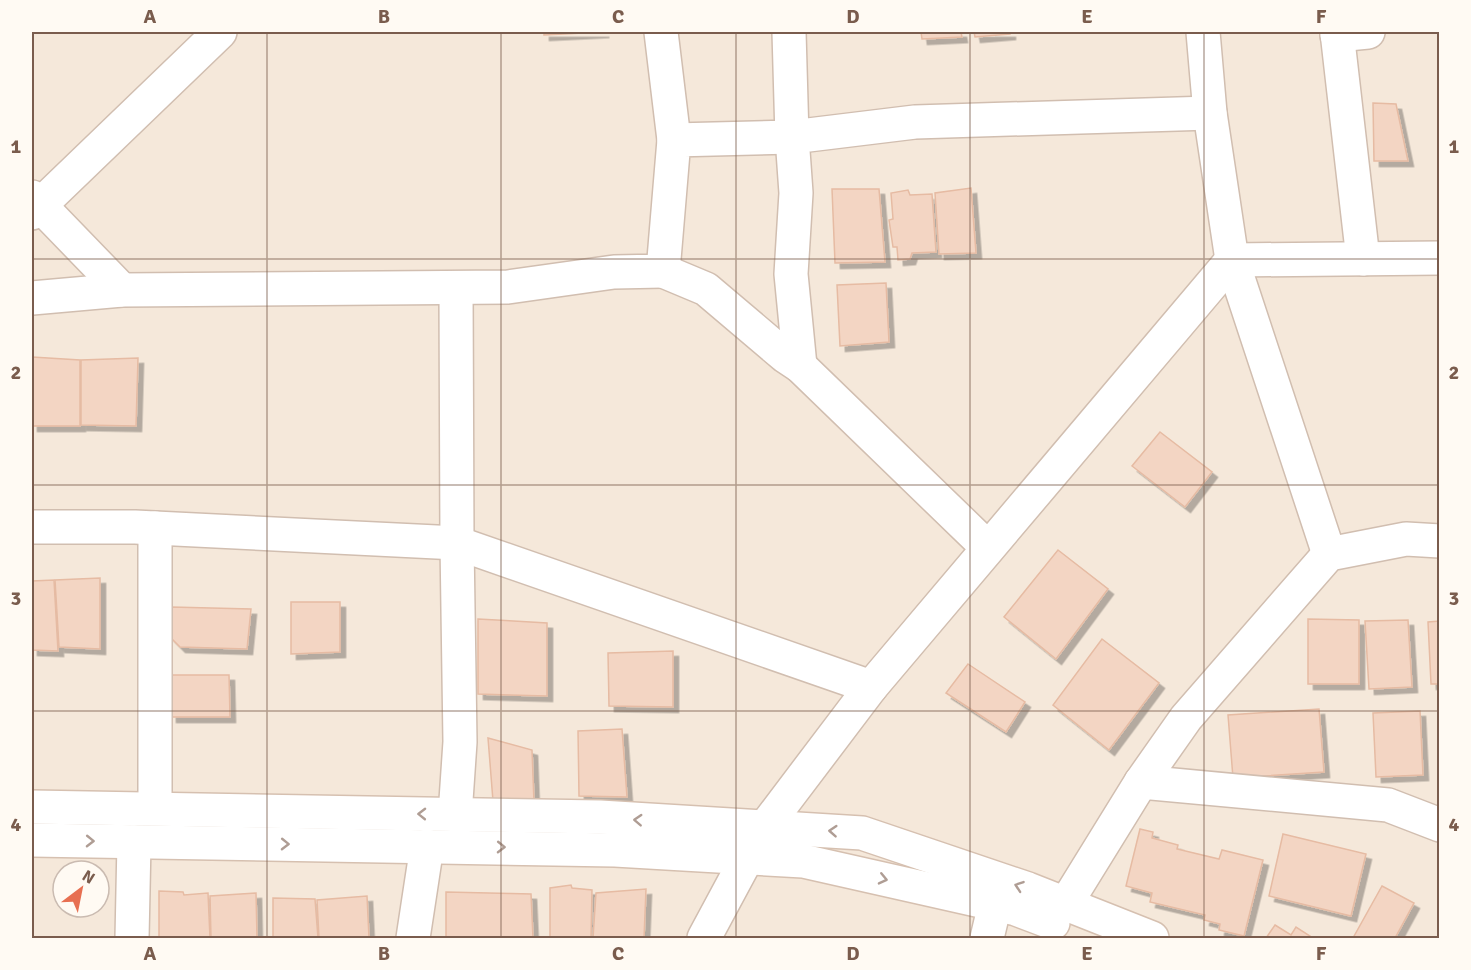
<svg xmlns="http://www.w3.org/2000/svg" width="1471" height="970" font-family="Signika,sans-serif">
	<style>
		.residential { fill: #f5e8da; fill-rule: evenodd }
		.building { fill: #f3d5c3; stroke: #e6bba3; stroke-width: 1.5; filter: url(#shadow) }
		.lines { fill: none; stroke-linecap: round; stroke-linejoin: round }
		.street-casing { stroke: #d1beb0; stroke-width: 36 }
		.secondary-casing { stroke: #d6c0b0; stroke-width: 36 }
		.street { stroke: #fff; stroke-width: 33 }
		.secondary { stroke: #fff; stroke-width: 33 }
		.oneway { stroke: #af9d94 }
		.grid { fill: none; stroke: #7a5c4d; stroke-width: 1.5; stroke-opacity: 0.55 }
		.neatline { fill: none; stroke: #7a5c4d; stroke-width: 2 }
		.grid-label { font-size: 20px; text-anchor: middle; font-weight: bold; fill: #7a5c4d }
	</style>
	<defs>
		<filter id="shadow"><feDropShadow dx="5.5" dy="5.5" stdDeviation="0" flood-color="#0004"/></filter>
	</defs>
	<rect width="100%" height="100%" fill="#fdf6ec"/>
	<path class="residential" d="M32,32H1439V938H32ZM63,871H99V907H63Z"/>
	<g class="building">
		<path d="M544,32H604L544,35Z"/>
		<path d="M921,32H961L962,37L922,39Z"/>
		<path d="M974,32H1010V34L975,37Z"/>
		<path d="M1373,103L1396,104L1408,161H1374Z"/>
		<path d="M971,188L976,253L939,254L935,193Z"/>
		<path d="M832,189H879L885,262L835,263Z"/>
		<path d="M908,190L910,195L932,194L936,252L912,253L910,259L898,260L897,247H893L889,220L893,219L891,193Z"/>
		<path d="M886,283L889,342L840,346L837,285Z"/>
		<path d="M32,357L80,360V426H32Z"/>
		<path d="M138,358L136,426L81,425V360Z"/>
		<path d="M1160,432L1212,472L1185,507L1132,466Z"/>
		<path d="M1058,550L1108,589L1056,659L1004,617Z"/>
		<path d="M100,578V649L59,647L55,580Z"/>
		<path d="M54,580L58,651L32,650V581Z"/>
		<path d="M291,602H340V652L291,654Z"/>
		<path d="M171,607L251,609L247,649L180,647L169,636Z"/>
		<path d="M478,619L547,623V696L478,694Z"/>
		<path d="M1308,619L1359,620V684H1308Z"/>
		<path d="M1408,620L1412,687L1369,689L1365,621Z"/>
		<path d="M1440,621V684H1431L1428,622Z"/>
		<path d="M1102,639L1159,683L1109,750L1053,705Z"/>
		<path d="M673,651V707L609,706L608,653Z"/>
		<path d="M968,664L1025,702L1006,732L946,693Z"/>
		<path d="M170,675H229L230,717H171Z"/>
		<path d="M1319,709L1324,772L1233,778L1228,715Z"/>
		<path d="M1420,711L1423,775L1376,777L1373,713Z"/>
		<path d="M622,729L627,797L579,796L578,731Z"/>
		<path d="M488,738L532,750L534,802L493,801Z"/>
		<path d="M1140,829L1153,832L1152,838L1178,845L1177,849L1219,859L1222,850L1263,860L1244,936L1219,930L1220,924L1204,920L1205,915L1150,902L1152,893L1126,886Z"/>
		<path d="M1283,834L1366,854L1351,916L1269,896Z"/>
		<path d="M571,885L572,888L592,890L591,938H550V888Z"/>
		<path d="M1382,886L1414,903L1395,938H1353Z"/>
		<path d="M646,889L644,938H593L596,893Z"/>
		<path d="M159,891L183,892L184,895L208,893L210,938H159Z"/>
		<path d="M446,892L531,894L533,938H446Z"/>
		<path d="M256,893L257,938H211L210,896Z"/>
		<path d="M367,896L369,938H319L317,900Z"/>
		<path d="M273,898L315,899L318,938H273Z"/>
		<path d="M1275,925L1291,935L1296,927L1313,938H1266Z"/>
	</g>
	<g class="lines">
		<g class="street-casing">
			<g id="street">
				<path d="M661,32L674,140"/>
				<path d="M1203,32L1210,113L1232,260L1329,554"/>
				<path d="M1337,32L1363,259"/>
				<path d="M1337,35L1368,32"/>
				<path d="M32,197L122,290"/>
				<path d="M32,213L220,32"/>
				<path d="M663,271L706,289L785,356L800,366L988,548"/>
				<path d="M32,298L122,290L508,287L614,272L663,271L674,140L792,137L789,32"/>
				<path d="M800,366L791,274L796,193L792,137L915,122L1210,113"/>
				<path d="M32,527H135L457,543L871,687"/>
				<path d="M155,528V808"/>
				<path d="M1141,782L1388,805L1440,825"/>
				<path d="M455,815L460,742L457,543L456,288"/>
				<path d="M765,827L871,687L1232,260L1440,258"/>
				<path d="M1065,905L1141,782L1186,718L1329,554L1406,539L1440,541"/>
				<path d="M132,938L134,842"/>
				<path d="M413,938L427,846"/>
				<path d="M704,938L747,858"/>
				<path d="M987,938L995,904"/>
			</g>
		</g>
		<g class="secondary-casing">
			<g id="secondary">
				<path d="M32,807L600,817L862,833L1028,889L1152,938"/>
				<path d="M32,840L615,850L803,861L1016,909L1053,923"/>
			</g>
		</g>
		<use href="#street" class="street"/>
		<use href="#secondary" class="secondary"/>
	</g>
	<defs><path id="oneway-chevron" d="M-2-3.5L2.5 0L-2 3.5" fill="none" stroke-width="1.6" stroke-linecap="round" stroke-linejoin="round" transform="scale(1.5)"/></defs>
	<g class="oneway">
		<use href="#oneway-chevron" transform="translate(422 814) rotate(-179)"/>
		<use href="#oneway-chevron" transform="translate(638 820) rotate(-177)"/>
		<use href="#oneway-chevron" transform="translate(833 831) rotate(-176)"/>
		<use href="#oneway-chevron" transform="translate(90 841) rotate(1)"/>
		<use href="#oneway-chevron" transform="translate(285 844) rotate(1)"/>
		<use href="#oneway-chevron" transform="translate(501 847) rotate(1)"/>
		<use href="#oneway-chevron" transform="translate(883 879) rotate(13)"/>
		<use href="#oneway-chevron" transform="translate(1019 886) rotate(-161)"/>
	</g>
	<path class="grid" d="M267,32V938M501,32V938M736,32V938M970,32V938M1204,32V938M32,259H1440M32,485H1440M32,711H1440"/>
	<rect width="1471" height="970" fill="none" stroke="#fffaf3" stroke-width="66"/>
	<g transform="translate(81 889) rotate(32)"><circle r="28" fill="#fffaf3" stroke="#cabbb1" stroke-width="1.5"/>
	<path d="M0-4.5L10 22L0 15L-10 22Z" fill="#e76f51"/>
	<text y="-9" font-size="16" font-weight="bold" text-anchor="middle" fill="#7a5c4d">N</text>
	</g>
	<rect x="33" y="33" width="1405" height="904" class="neatline"/>
	<g class="grid-label">
		<text x="150" y="23">A</text>
		<text x="384" y="23">B</text>
		<text x="618" y="23">C</text>
		<text x="853" y="23">D</text>
		<text x="1087" y="23">E</text>
		<text x="1321" y="23">F</text>
		<text x="16" y="153">1</text>
		<text x="1454" y="153">1</text>
		<text x="16" y="379">2</text>
		<text x="1454" y="379">2</text>
		<text x="16" y="605">3</text>
		<text x="1454" y="605">3</text>
		<text x="16" y="831">4</text>
		<text x="1454" y="831">4</text>
		<text x="150" y="960">A</text>
		<text x="384" y="960">B</text>
		<text x="618" y="960">C</text>
		<text x="853" y="960">D</text>
		<text x="1087" y="960">E</text>
		<text x="1321" y="960">F</text>
	</g>
</svg>
